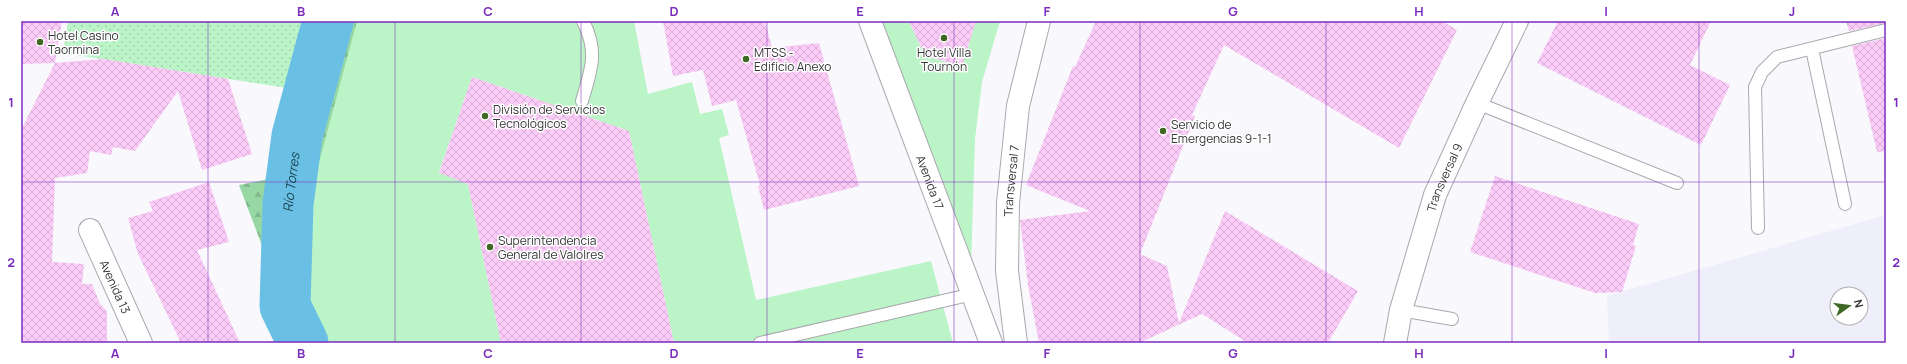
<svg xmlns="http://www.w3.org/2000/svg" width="1907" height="364" font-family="Manrope,sans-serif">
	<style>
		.built { fill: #efeffc; fill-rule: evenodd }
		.grass { fill: url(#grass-dots) }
		.forest { fill: url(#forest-firs) }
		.garden { fill: #bbf4c6 }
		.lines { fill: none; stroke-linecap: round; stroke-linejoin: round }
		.river { stroke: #6ac0e4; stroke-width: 51 }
		.building { fill: url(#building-cross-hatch) }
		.lane-casing { stroke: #a9a9ae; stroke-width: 14 }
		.street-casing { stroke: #a9a9ae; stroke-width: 24 }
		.secondary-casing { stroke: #a9a9ae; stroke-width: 24 }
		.lane { stroke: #fff; stroke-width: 12 }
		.street { stroke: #fff; stroke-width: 22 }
		.secondary { stroke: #fff; stroke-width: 22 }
		.grid { fill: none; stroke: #7b2cbf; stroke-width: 1; stroke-opacity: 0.55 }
		.poi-dot { fill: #3f6825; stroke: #fff; stroke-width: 1.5 }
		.labels { text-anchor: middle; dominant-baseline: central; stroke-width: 3; stroke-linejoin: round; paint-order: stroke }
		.poi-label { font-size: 12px; fill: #363738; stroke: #fff; text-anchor: start }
		.street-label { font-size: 12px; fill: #363738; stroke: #fff }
		.water-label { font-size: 13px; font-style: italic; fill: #19404f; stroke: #fff }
		.neatline { fill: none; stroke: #7b2cbf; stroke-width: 1.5 }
		.grid-label { font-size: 13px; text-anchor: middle; font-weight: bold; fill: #7b2cbf }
	</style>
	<defs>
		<pattern id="grass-dots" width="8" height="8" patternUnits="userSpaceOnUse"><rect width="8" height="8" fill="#bbf4c6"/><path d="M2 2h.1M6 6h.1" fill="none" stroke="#a1d2ab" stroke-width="1.8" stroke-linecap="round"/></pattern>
		<pattern id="forest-firs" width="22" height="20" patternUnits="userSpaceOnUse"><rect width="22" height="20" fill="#96d7a4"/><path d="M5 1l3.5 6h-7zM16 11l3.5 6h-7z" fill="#82b98e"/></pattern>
		<pattern id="building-cross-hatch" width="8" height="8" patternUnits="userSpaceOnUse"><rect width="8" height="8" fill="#fcccf8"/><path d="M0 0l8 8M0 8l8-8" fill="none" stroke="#d9b0d5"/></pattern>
	</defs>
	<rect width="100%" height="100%" fill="#f8f8fd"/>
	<path class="built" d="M1886,215V343H1609L1607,296ZM1837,294H1861V318H1837Z"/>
	<path class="grass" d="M68,21H302L287,88L63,53Z"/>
	<path class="forest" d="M328,21H442L382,343H303L285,306L239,185L292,174L297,135Z"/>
	<g class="garden">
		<path d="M357,21H634L648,94L692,82L700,114L722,109L729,135L719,138L756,300L931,261L953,343H674L629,131L472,77L439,172L468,184L501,343H323L301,302L314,181Z"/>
		<path d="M882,21H909L925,56L962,66L976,21H1000L982,82L975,139L971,267Z"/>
	</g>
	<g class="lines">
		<path class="river" id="s1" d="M303,343L285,306L288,204L297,136L328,21"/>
	</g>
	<g class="building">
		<path d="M21,21H62L55,63L21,64Z"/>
		<path d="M663,21H765L772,48L819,43L859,186L764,210L758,186L760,185L736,100L712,106L703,70L673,76Z"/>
		<path d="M909,21H976L962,66L925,56Z"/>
		<path d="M1096,21H1442L1457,30L1399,148L1224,45L1192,115L1195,116L1140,254L1167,266L1179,323L1225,211L1358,291L1328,343H1248L1202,314L1139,343H1039L1028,285L1020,220L1090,211L1026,185L1073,66L1075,67Z"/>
		<path d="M1558,21H1711L1690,65L1730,85L1701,145L1537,63Z"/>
		<path d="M1846,21H1886V23L1849,31Z"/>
		<path d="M1886,38V151L1877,152L1852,46Z"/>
		<path d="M104,59L228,79L252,154L202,170L178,91L135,151L113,147L111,155L90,151L87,173L55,178L52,262L84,264L82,284H92L100,304L107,311V343H21V130L55,63Z"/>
		<path d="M472,77L629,131L674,343H501L468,184L439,173Z"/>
		<path d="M1495,176L1639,224L1633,245L1636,246L1622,292L1595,293L1470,252Z"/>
		<path d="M209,182L229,242L197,250L240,343H181L138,254L128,218L153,211L149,202Z"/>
	</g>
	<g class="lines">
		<g class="lane-casing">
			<g id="lane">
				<path d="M1812,49L1845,204"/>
				<path d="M582,101C591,70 599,52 583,21"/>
				<path d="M1477,103L1677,183"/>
				<path d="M1758,228L1755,87L1762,72L1777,57L1886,30"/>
				<path d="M1401,310L1452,319"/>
				<path d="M760,343L973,294"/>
			</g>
		</g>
		<g class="street-casing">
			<g id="street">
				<path id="s2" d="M870,21L991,343"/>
				<path id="s3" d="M90,230L141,343"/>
				<path id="s4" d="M1395,343L1401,310L1435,195L1477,103L1517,21"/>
			</g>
		</g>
		<g class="secondary-casing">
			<g id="secondary">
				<path id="s5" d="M1016,343L1007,271L1008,203L1018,106L1039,21"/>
			</g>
		</g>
		<use href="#lane" class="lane"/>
		<use href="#street" class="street"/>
		<use href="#secondary" class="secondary"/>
	</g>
	<path class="grid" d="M208,21V343M395,21V343M581,21V343M767,21V343M954,21V343M1140,21V343M1326,21V343M1512,21V343M1699,21V343M21,182H1886"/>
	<g class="poi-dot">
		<circle cx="944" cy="38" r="4"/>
		<circle cx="40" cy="42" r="4"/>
		<circle cx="746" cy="59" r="4"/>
		<circle cx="485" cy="116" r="4"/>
		<circle cx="1163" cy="131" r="4"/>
		<circle cx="490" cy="247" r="4"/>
	</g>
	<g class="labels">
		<g class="poi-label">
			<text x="48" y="35">Hotel Casino<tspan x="48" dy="14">Taormina</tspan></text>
			<text x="754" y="52">MTSS -<tspan x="754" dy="14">Edificio Anexo</tspan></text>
			<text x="944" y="52" text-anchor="middle">Hotel Villa<tspan x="944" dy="14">Tournón</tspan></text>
			<text x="493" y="109">División de Servicios<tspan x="493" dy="14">Tecnológicos</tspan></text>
			<text x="1171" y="124">Servicio de<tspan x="1171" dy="14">Emergencias 9-1-1</tspan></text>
			<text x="498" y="240">Superintendencia<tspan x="498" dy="14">General de Valolres</tspan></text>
		</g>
		<g class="street-label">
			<text stroke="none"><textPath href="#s4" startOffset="173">Transversal 9</textPath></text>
			<text stroke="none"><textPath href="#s5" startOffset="163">Transversal 7</textPath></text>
			<text stroke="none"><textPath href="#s2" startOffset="172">Avenida 17</textPath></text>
			<text stroke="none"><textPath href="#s3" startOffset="62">Avenida 13</textPath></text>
		</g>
		<g class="water-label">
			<text stroke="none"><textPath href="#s1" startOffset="165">Río Torres</textPath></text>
		</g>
	</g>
	<rect width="1907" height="364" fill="none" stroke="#ffffff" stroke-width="44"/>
	<g transform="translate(1849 306) rotate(76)"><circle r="19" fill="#ffffff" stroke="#afafaf"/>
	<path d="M0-3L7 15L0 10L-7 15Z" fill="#3f6825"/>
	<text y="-6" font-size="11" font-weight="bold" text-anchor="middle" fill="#363738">N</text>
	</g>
	<rect x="22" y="22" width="1863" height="320" class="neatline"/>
	<g class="grid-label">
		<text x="115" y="16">A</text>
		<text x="301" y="16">B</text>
		<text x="488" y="16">C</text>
		<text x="674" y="16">D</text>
		<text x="860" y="16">E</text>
		<text x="1047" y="16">F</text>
		<text x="1233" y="16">G</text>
		<text x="1419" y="16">H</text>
		<text x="1606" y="16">I</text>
		<text x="1792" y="16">J</text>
		<text x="11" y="107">1</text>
		<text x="1896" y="107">1</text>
		<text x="11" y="267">2</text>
		<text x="1896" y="267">2</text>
		<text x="115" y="358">A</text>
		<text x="301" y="358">B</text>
		<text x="488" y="358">C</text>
		<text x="674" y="358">D</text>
		<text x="860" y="358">E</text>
		<text x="1047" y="358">F</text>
		<text x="1233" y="358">G</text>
		<text x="1419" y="358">H</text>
		<text x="1606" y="358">I</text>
		<text x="1792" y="358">J</text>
	</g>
</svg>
